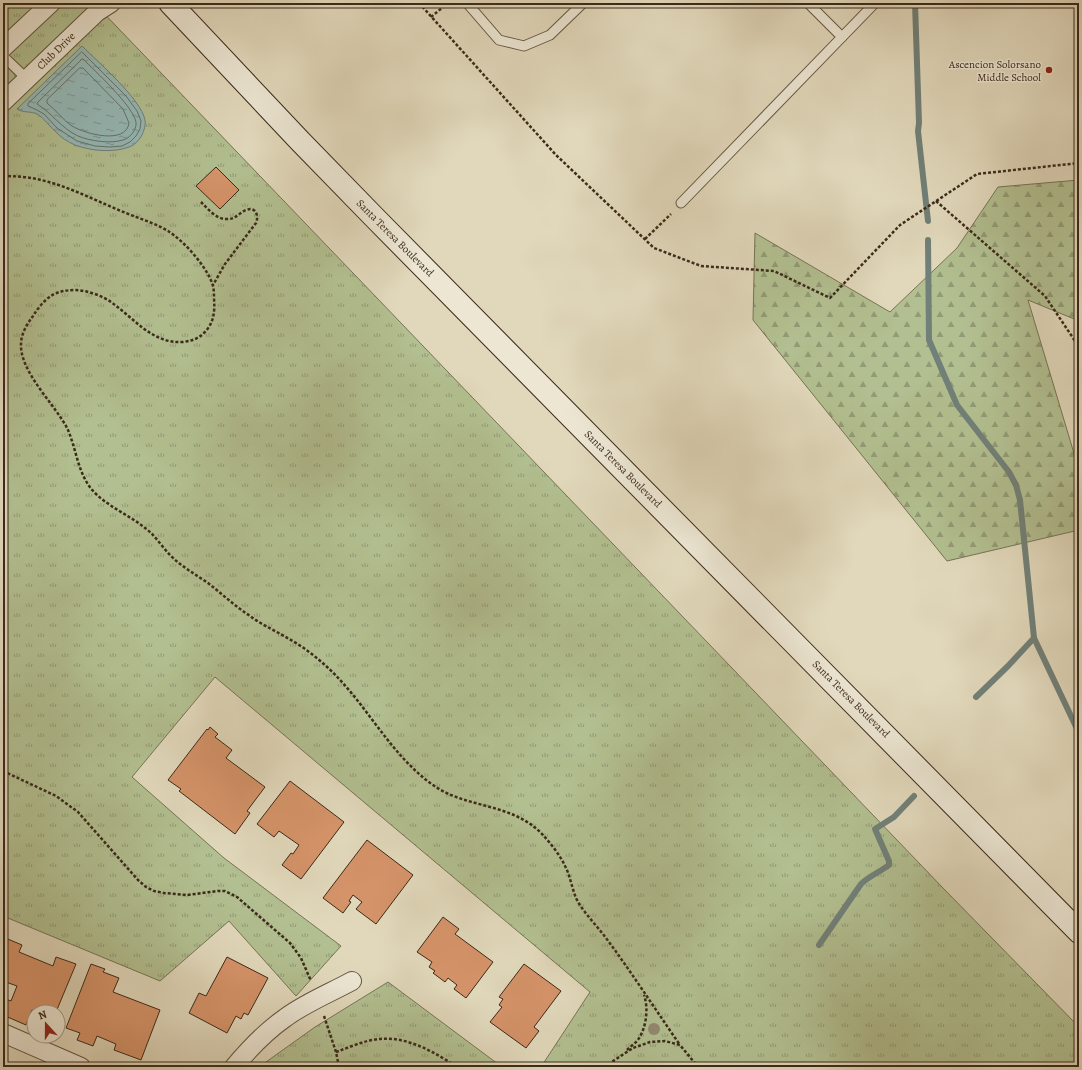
<svg xmlns="http://www.w3.org/2000/svg" width="1082" height="1070" font-family="Alegreya,serif">
	<style>
		.grass { fill: url(#grass-tufts); stroke: #767455 }
		.forest { fill: url(#forest-firs); stroke: #767455 }
		.water { fill: url(#water-ripples); stroke: #718078 }
		.lines { fill: none; stroke-linecap: round; stroke-linejoin: round }
		.shore { stroke: #687268; stroke-width: 1 }
		.stream { stroke: #718078; stroke-width: 6 }
		.building { fill: #d59369; stroke: #3b2a1a }
		.service-casing { stroke: #645642; stroke-width: 11 }
		.minor-casing { stroke: #645642; stroke-width: 20 }
		.secondary-casing { stroke: #3b2a1a; stroke-width: 24 }
		.path { stroke: #3b2a1a; stroke-width: 2.5; stroke-dasharray: 3 2; stroke-linecap: butt }
		.service { stroke: #ece6d3; stroke-width: 9 }
		.minor { stroke: #ece6d3; stroke-width: 18 }
		.secondary { stroke: #ece6d3; stroke-width: 22 }
		.tree { fill: #938970 }
		.poi-dot { fill: #8f2418; stroke: #ece6d3; stroke-width: 1.5 }
		.labels { text-anchor: middle; dominant-baseline: central; stroke-width: 3; stroke-linejoin: round; paint-order: stroke }
		.street-label { font-size: 11px; fill: #3b2a1a; stroke: #ece6d3 }
		.poi-label { font-size: 11px; fill: #3b2a1a; stroke: #ece6d3; text-anchor: end }
	</style>
	<defs>
		<pattern id="grass-tufts" width="24" height="20" patternUnits="userSpaceOnUse"><rect width="24" height="20" fill="#b2bf90"/><path d="M3 7l-1-3M5 7V3M7 7l1-3M15 17l-1-3M17 17v-4M19 17l1-3" fill="none" stroke="#929b75"/></pattern>
		<pattern id="forest-firs" width="22" height="20" patternUnits="userSpaceOnUse"><rect width="22" height="20" fill="#b2bf90"/><path d="M5 1l3.5 6h-7zM16 11l3.5 6h-7z" fill="#929b75"/></pattern>
		<pattern id="water-ripples" width="26" height="14" patternUnits="userSpaceOnUse"><rect width="26" height="14" fill="#95b9b7"/><path d="M2 4q2-2 4 0t4 0M15 11q2-2 4 0t4 0" fill="none" stroke="#7b9794"/></pattern>
	</defs>
	<rect width="100%" height="100%" fill="#e1d8bb"/>
	<filter id="stains"><feTurbulence type="fractalNoise" baseFrequency=".005" numOctaves="4"/><feColorMatrix values="0 0 0 0 .2 0 0 0 0 .09 0 0 0 0 .02 0 0 0 .5 -.17"/></filter>
	<radialGradient id="worn" r=".72"><stop offset=".6" stop-color="#630" stop-opacity="0"/><stop offset="1" stop-color="#630" stop-opacity=".3"/></radialGradient>
	<g class="grass">
		<path d="M3,3H94L943,888L1079,1027V1067H541L590,992L215,677L132,777L224,858L341,946L296,996L229,921L160,981L3,916Z"/>
		<path d="M388,982L502,1067H259L315,1027Z"/>
	</g>
	<path class="forest" d="M1079,180V321L1028,300L1079,470V530L947,561L753,320L755,233L890,312L957,248L998,187Z"/>
	<path class="water" d="M82,46C98,62 141,99 145,120C146,125 144,130 142,135C139,140 135,145 129,147C113,153 91,151 75,145C68,142 60,137 55,131C49,126 45,119 37,114C31,111 23,113 17,109Z"/>
	<g class="lines">
		<g class="shore">
			<path d="M82,52L126,96L137,111L141,121L140,129L136,136L130,142L122,146L110,147L95,146L77,141L57,128L44,114L37,110L28,106V104Z"/>
			<path d="M83,59C95,71 133,106 136,122C137,130 130,138 123,140C110,144 90,141 78,136C61,128 52,113 37,104L38,102L81,60Z"/>
			<path d="M80,68H83L123,109L129,123C126,145 85,134 72,126C63,120 56,110 47,103V100Z"/>
		</g>
		<g class="stream">
			<path d="M915,3L919,123L918,131L928,221"/>
			<path d="M928,240L929,340L957,405L1009,472L1016,485L1020,500L1034,638L1008,666L976,697"/>
			<path d="M1034,638L1079,733"/>
			<path d="M819,945L861,884C869,876 880,872 889,865V861L875,829L894,817L914,796"/>
		</g>
	</g>
	<g class="building">
		<path d="M216,167L239,190L220,209L196,186Z"/>
		<path d="M210,727L218,734L215,737L232,750L226,758L265,787L247,811L250,813L235,834L179,791L181,789L168,780L207,729L208,730Z"/>
		<path d="M290,781L344,822L301,879L282,865L291,853L293,854L299,845L279,831L274,837L257,824Z"/>
		<path d="M367,840L413,875L376,924L356,909L362,902L353,895L349,901L351,902L343,913L323,898Z"/>
		<path d="M443,917L459,929L455,934L493,962L466,998L454,989L457,985L448,978L445,982L433,973L435,971L429,967L432,962L417,952Z"/>
		<path d="M3,937L22,945L19,952L53,966L56,957L76,964L56,1012H36L32,1010L26,1025L3,1015V998L11,1001L17,986L3,981Z"/>
		<path d="M227,957L268,978L248,1015L244,1013L241,1019L236,1016L227,1033L189,1013L199,993L206,996Z"/>
		<path d="M91,964L105,969L103,972L119,978L113,992L160,1010L141,1060L114,1050L116,1044L97,1036L93,1046L77,1040L80,1033L66,1028Z"/>
		<path d="M524,964L561,991L534,1027L539,1031L526,1048L490,1022L502,1007L499,1005L503,999L499,997Z"/>
	</g>
	<g class="lines">
		<g class="service-casing">
			<g id="service">
				<path d="M467,3L499,40L524,46L550,35L583,3"/>
				<path d="M842,37L875,3"/>
				<path d="M3,56L27,79"/>
				<path d="M681,203L842,37L808,3"/>
			</g>
		</g>
		<g class="minor-casing">
			<g id="minor">
				<path d="M3,48L51,3"/>
				<path d="M3,102L97,12L111,3"/>
				<path d="M3,1033L81,1067"/>
				<path d="M234,1067C249,1049 265,1032 285,1018C305,1003 330,993 352,981"/>
			</g>
		</g>
		<g class="secondary-casing">
			<path id="secondary" d="M170,3L300,141L373,216L1079,932"/>
		</g>
		<g class="path">
			<path d="M419,3L556,155L654,248L701,266L774,271L830,298L900,225L977,174L1079,163"/>
			<path d="M431,17L448,3"/>
			<path d="M3,176C16,176 29,177 41,180C71,187 98,202 126,213C140,219 155,223 168,231C184,241 206,266 212,283C214,288 214,293 214,298C215,312 214,323 204,333C198,339 191,341 183,342C152,344 134,318 111,302C101,295 88,291 76,290C68,290 61,291 54,294C45,299 38,308 33,316C27,324 21,334 21,344C20,373 56,405 68,430C77,451 78,476 95,493C111,509 134,517 151,533C158,540 164,549 171,556C182,567 195,574 208,583C222,594 235,606 250,616C262,625 276,631 289,639C302,646 315,656 326,666C366,702 389,754 433,785C466,809 512,802 543,835C551,844 560,855 565,866C571,877 572,891 578,902C586,915 597,926 606,938C632,973 655,1009 680,1045"/>
			<path d="M936,201L1045,296L1079,347"/>
			<path d="M201,202C208,209 216,219 226,219C235,220 239,213 246,210C256,206 259,216 256,223L225,264L213,285"/>
			<path d="M645,239L671,214"/>
			<path d="M3,771L56,796L78,812L138,880L146,887L154,891L164,893L187,895L218,891H225L237,897L290,943L301,958L311,981"/>
			<path d="M324,1016L336,1052L339,1067"/>
			<path d="M627,1050C630,1047 634,1044 637,1041C646,1030 649,1009 644,995"/>
			<path d="M336,1052C350,1047 365,1040 380,1039C407,1036 436,1053 457,1067"/>
			<path d="M604,1067L633,1048L650,1042L665,1041L680,1045L698,1067"/>
		</g>
		<use href="#service" class="service"/>
		<use href="#minor" class="minor"/>
		<use href="#secondary" class="secondary"/>
	</g>
	<circle class="tree" cx="654" cy="1029" r="6"/>
	<circle class="poi-dot" cx="1049" cy="70" r="4"/>
	<g class="labels">
		<g class="street-label">
			<text transform="translate(56 51) rotate(-44)">Club Drive</text>
			<text transform="translate(395 238) rotate(45)">Santa Teresa Boulevard</text>
			<text transform="translate(623 469) rotate(45)">Santa Teresa Boulevard</text>
			<text transform="translate(851 699) rotate(45)">Santa Teresa Boulevard</text>
		</g>
		<g class="poi-label">
			<text x="1041" y="64">Ascencion Solorsano<tspan x="1041" dy="13">Middle School</tspan></text>
		</g>
	</g>
	<rect width="1082" height="1070" fill="none" stroke="#e1d8bb" stroke-width="16"/>
	<rect x="4" y="4" width="1074" height="1062" fill="none" stroke="#3b2a1a" stroke-width="2"/>
	<rect x="8" y="8" width="1066" height="1054" fill="none" stroke="#3b2a1a"/>
	<g transform="translate(46 1024) rotate(339)"><circle r="19" fill="#ece6d3" stroke="#a59b89"/>
	<path d="M0-3L7 15L0 10L-7 15Z" fill="#8f2418"/>
	<text y="-6" font-size="11" font-weight="bold" text-anchor="middle" fill="#3b2a1a">N</text>
	</g>
	<rect width="100%" height="100%" filter="url(#stains)"/>
	<rect width="100%" height="100%" fill="url(#worn)"/>
</svg>
